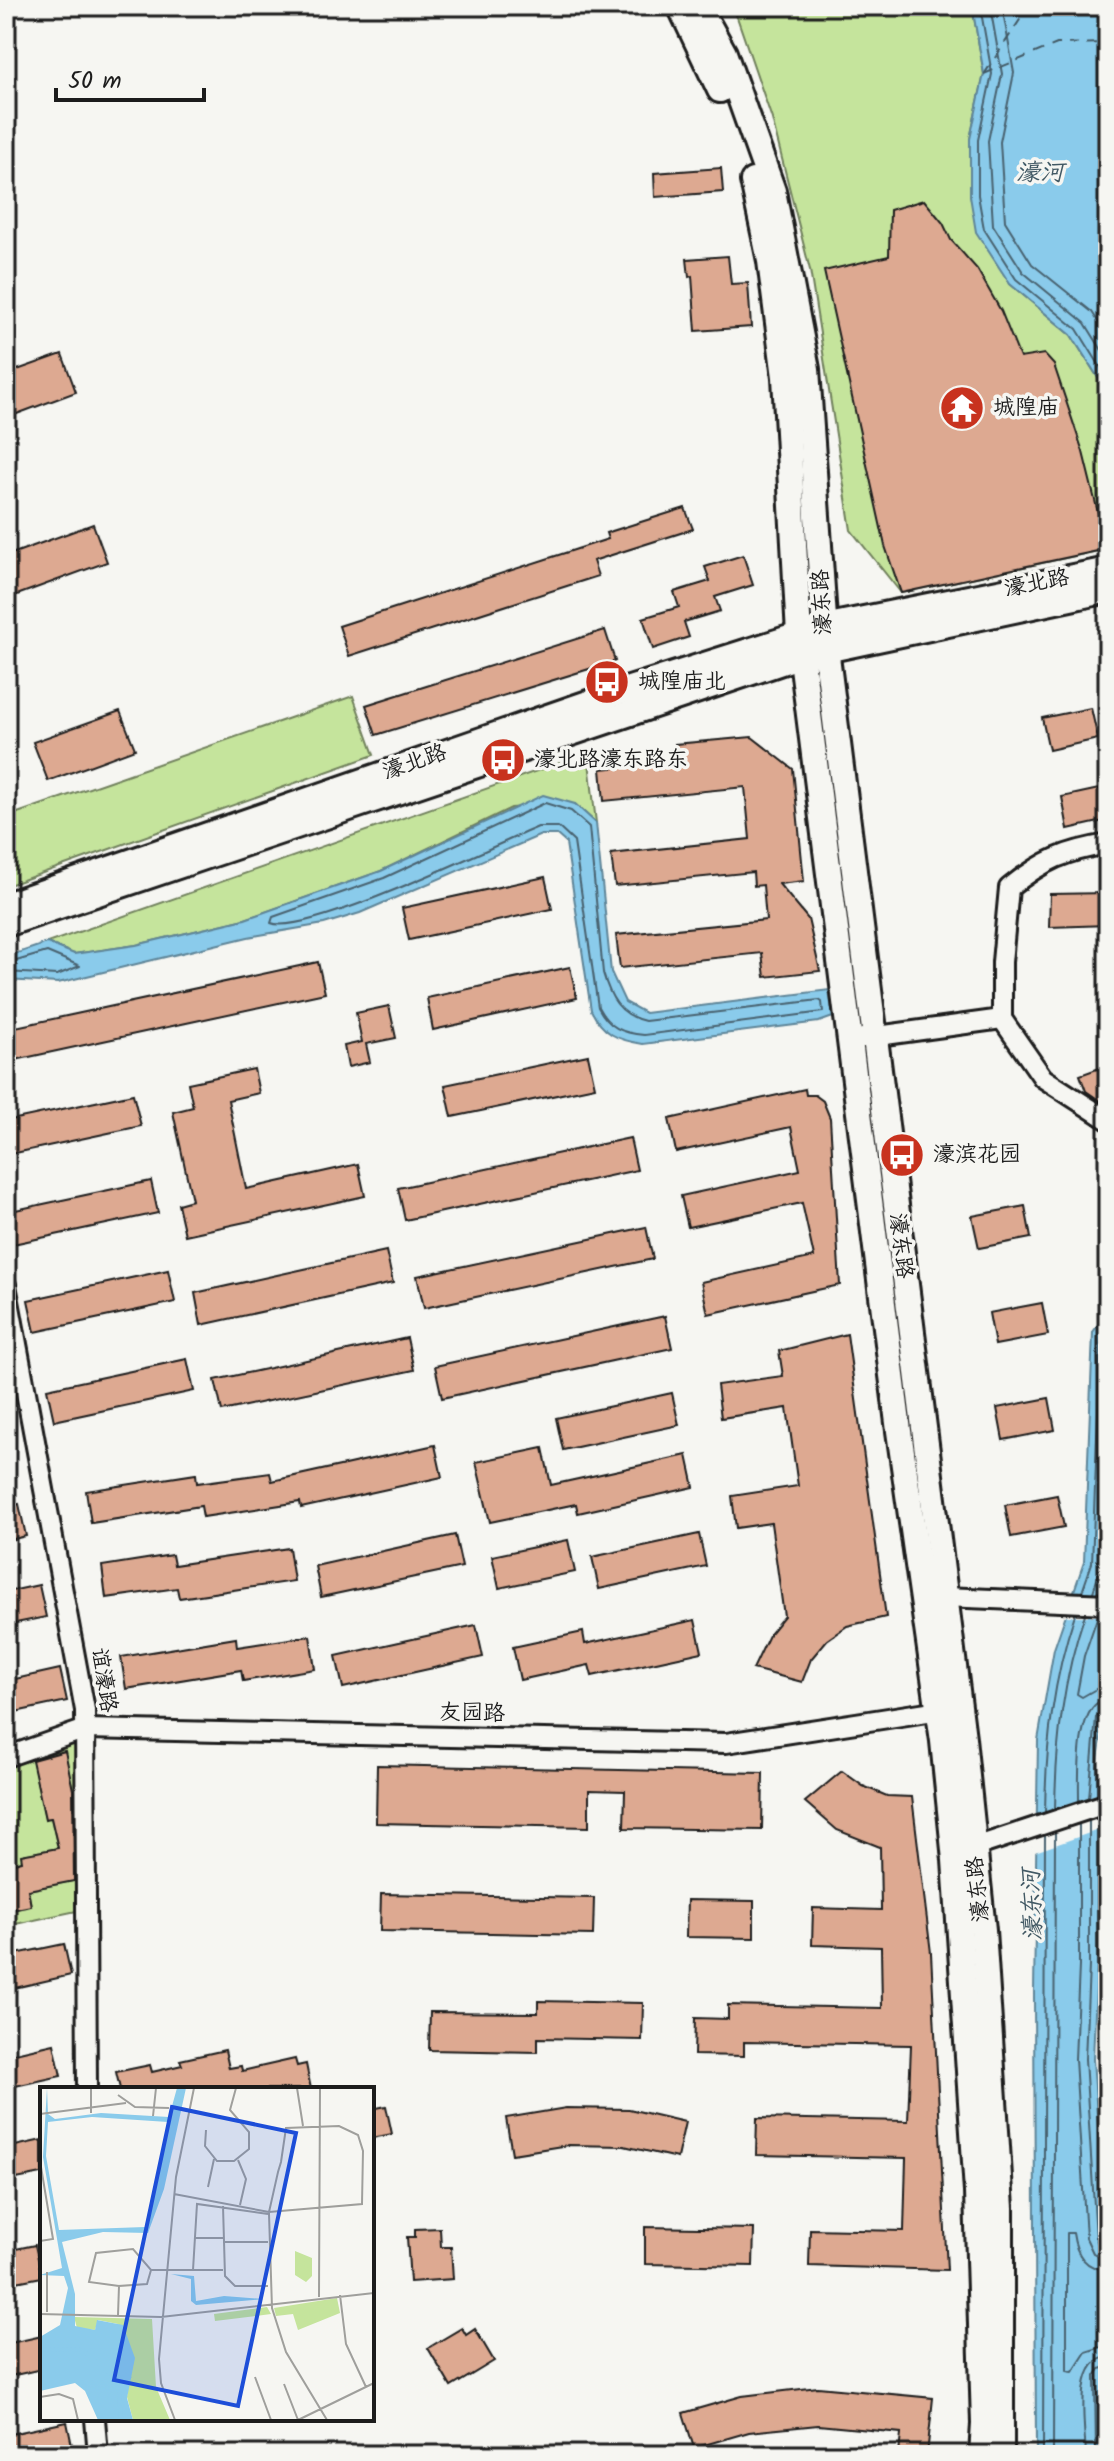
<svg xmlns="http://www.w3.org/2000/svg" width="1114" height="2461" font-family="Kalam,'LXGW WenKai TC',sans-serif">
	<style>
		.green { fill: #c5e49c; stroke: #70805c; stroke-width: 2 }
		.water { fill: #8acbeb; stroke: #5e8598; stroke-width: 2 }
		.pier { fill: #f6f6f2 }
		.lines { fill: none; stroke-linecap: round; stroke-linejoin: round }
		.shore { stroke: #48626f; stroke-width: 2 }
		.ferry { stroke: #425964; stroke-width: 2; stroke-dasharray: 10 8; stroke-linecap: butt }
		.building { fill: #dda991; stroke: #1c1c1c; stroke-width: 2 }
		.street-casing { stroke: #1c1c1c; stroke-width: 24 }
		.secondary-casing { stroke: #1c1c1c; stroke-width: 30 }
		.street { stroke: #f6f6f2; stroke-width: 18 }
		.secondary { stroke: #f6f6f2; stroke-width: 24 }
		.labels { text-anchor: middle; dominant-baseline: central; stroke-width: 7; stroke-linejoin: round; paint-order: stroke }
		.poi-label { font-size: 22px; fill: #1c1c1c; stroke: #f6f6f2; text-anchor: start }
		.street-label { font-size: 22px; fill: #1c1c1c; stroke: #f6f6f2 }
		.water-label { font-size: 24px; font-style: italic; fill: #425964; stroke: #f6f6f2 }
		.inset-river { fill: none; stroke: #8acbeb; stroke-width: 4 }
		.inset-road { fill: none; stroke: #9f9f9c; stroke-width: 2 }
		.view { fill: #1d4ed8; fill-opacity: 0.15; stroke: #1d4ed8; stroke-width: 4 }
		.inset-edge { fill: none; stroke: #1c1c1c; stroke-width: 4 }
	</style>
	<rect width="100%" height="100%" fill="#f6f6f2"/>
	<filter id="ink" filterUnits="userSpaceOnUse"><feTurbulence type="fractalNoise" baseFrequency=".0125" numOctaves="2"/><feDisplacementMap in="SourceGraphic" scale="16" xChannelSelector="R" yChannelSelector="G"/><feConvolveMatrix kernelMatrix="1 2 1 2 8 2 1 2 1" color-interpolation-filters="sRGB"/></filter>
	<g filter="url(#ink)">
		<g class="green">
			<path d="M730,6H972L984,74L970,139L1010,284L1071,335L1102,384L1108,403V549L901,593L851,530L810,270L772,119L737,17Z"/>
			<path d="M353,696L374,755L6,886V817Z"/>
			<path d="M588,753L596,823L575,804L511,808L381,871L245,919L136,945L74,954L47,943Z"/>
			<path d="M90,1738L86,1909L6,1926V1911L31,1906L28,1890L83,1879V1850L75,1812L78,1811L64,1751L32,1758L45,1818H51L58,1848L22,1855V1861L6,1865V1763Z"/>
		</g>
		<g class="water">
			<path d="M972,6H1108V403L1102,384L1071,335L1010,284L976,232L970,196V139L984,74Z"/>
			<path d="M543,795L575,804L596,823L611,972L625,1002L645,1013L829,990L833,1017L819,1022L643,1044C617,1040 603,1034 591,1010L566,843L557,835H541L360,913L324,924L248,937L58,983L6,980V957L47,943L74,954L136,945L245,919L381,871Z"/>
			<path d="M1100,1322H1108V1691L1097,1766V1967L1093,2059L1108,2268L1104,2455H1036L1034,1992L1038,1740L1054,1649L1084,1562L1093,1332Z"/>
		</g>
		<g class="pier">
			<path d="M1070,1592H1108V1616H1061Z"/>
			<path d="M1101,1793V1829L1032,1853L1033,1816Z"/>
		</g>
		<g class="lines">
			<g class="shore">
				<path d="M980,6L992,74L978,140V195L984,229L1016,279L1077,329L1108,379"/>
				<path d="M990,6L1002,74L988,141L993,225L1023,272L1085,323L1108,360"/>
				<path d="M1002,6L1014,73L1000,142L1005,221L1032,264L1092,312L1108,337"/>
				<path d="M545,803L571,811L589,827L603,973C610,997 619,1015 645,1021L819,1000L822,1002L823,1012L644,1035C622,1033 609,1028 598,1007L574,842L558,827H538C493,846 306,937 271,923L273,917L384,878Z"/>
				<path d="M6,964L47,952L80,966L57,975L6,972"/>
				<path d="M1082,1592L1092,1563L1101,1336L1108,1330"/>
				<path d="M1093,1592L1102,1564L1108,1450"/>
				<path d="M1098,1615L1084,1656L1077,1694L1082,1697L1096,1689L1108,1687"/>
				<path d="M1089,1798L1096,1717L1100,1711L1108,1709"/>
				<path d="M1079,1801C1079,1775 1075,1701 1108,1699"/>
				<path d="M1055,1809C1056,1742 1063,1678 1085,1614"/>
				<path d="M1045,1812C1046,1744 1053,1679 1075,1614"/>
				<path d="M1089,1821V1966L1085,2059L1096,2238L1099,2246L1108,2248"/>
				<path d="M1079,1824V1966L1075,2059L1086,2238L1093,2253L1108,2258"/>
				<path d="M1108,2270C1085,2269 1076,2255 1073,2233H1067V2371L1073,2372L1086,2352L1108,2345"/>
				<path d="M1043,2455L1045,1835"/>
				<path d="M1053,2455L1055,1832"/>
				<path d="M1086,2455C1085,2429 1073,2360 1108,2357"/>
				<path d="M1096,2455L1095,2376L1100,2369L1108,2367"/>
			</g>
			<g class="ferry">
				<path d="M985,73L1029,6"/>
				<path d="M984,74L1057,44L1108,43"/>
			</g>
		</g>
		<g class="building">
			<path d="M721,168L723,192L655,197L654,173Z"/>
			<path d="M924,200L943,223L951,240L977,269L1001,311L1020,358L1044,354L1054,365L1083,452L1107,549L901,593L885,546L824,271L889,256L890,210Z"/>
			<path d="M728,256L731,284L748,283L751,327L696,331L692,276L689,277L687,259Z"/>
			<path d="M62,354L76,392L6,418V374Z"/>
			<path d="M685,508L693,529L593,561L598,576L349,656L339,626L608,539L606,533Z"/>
			<path d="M93,524L107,562L6,599V556Z"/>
			<path d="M743,555L753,585L715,597L720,611L684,622L689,637L653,649L643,618L679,607L674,592L710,581L705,567Z"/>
			<path d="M605,630L615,661L376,735L366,705Z"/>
			<path d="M1091,708L1098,739L1049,750L1042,718Z"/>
			<path d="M120,711L135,749L48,781L33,742Z"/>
			<path d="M752,737L793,769L804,881L779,884L808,919L820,971L765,977L762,953L620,968L616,935L766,920L763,885L754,886L753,872L615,886L611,854L750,839L745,787L604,801L601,769L676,761L675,744Z"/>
			<path d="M1108,787V820L1068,829L1062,797Z"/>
			<path d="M545,877L552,909L409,940L402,908Z"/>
			<path d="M1108,893V925L1049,927L1050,894Z"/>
			<path d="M318,962L325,993L6,1062V1029Z"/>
			<path d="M570,967L577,998L433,1030L427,998Z"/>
			<path d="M389,1006L396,1038L366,1044L370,1062L348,1067L344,1046L362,1042L356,1013Z"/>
			<path d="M588,1055L595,1087L452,1117L445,1085Z"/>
			<path d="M1108,1065V1100L1102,1102L1086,1091L1080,1075Z"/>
			<path d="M254,1069L259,1093L228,1100L246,1189L358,1164L365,1196L185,1235L178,1204L192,1200L173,1112L193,1107L188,1083Z"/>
			<path d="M805,1089L806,1095H815L823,1101L830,1118L840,1285L708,1314L701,1282L814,1257L802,1203L688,1227L681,1196L800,1170L791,1127L676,1152L669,1119Z"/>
			<path d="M133,1094L141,1126L6,1155V1121Z"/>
			<path d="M630,1138L637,1170L405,1220L398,1188Z"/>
			<path d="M151,1181L158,1213L13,1244L6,1212Z"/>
			<path d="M1025,1206L1031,1238L979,1248L972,1216Z"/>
			<path d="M646,1227L653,1259L424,1308L417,1276Z"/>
			<path d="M386,1251L393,1283L201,1325L195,1293Z"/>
			<path d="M168,1270L175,1302L35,1332L28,1300Z"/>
			<path d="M1042,1303L1048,1335L995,1345L989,1313Z"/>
			<path d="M665,1316L672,1348L442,1398L435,1366Z"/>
			<path d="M847,1334L886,1617L847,1626L827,1640L811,1659L802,1682L753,1669L770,1633L784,1616L771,1523L736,1528L732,1496L798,1486L787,1408L721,1418L717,1385L783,1376L779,1351Z"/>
			<path d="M407,1338L414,1370L222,1411L215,1380Z"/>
			<path d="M187,1359L194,1391L54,1421L47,1389Z"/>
			<path d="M672,1393L679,1425L563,1450L556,1418Z"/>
			<path d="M1049,1398L1055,1430L1003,1440L997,1408Z"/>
			<path d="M435,1445L442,1477L301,1508L300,1502L203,1517L201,1506L91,1523L86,1491L196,1474L197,1483L270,1473L272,1481Z"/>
			<path d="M543,1448L551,1485L687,1455L694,1487L578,1513L576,1504L490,1522L476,1462Z"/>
			<path d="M1057,1495L1064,1527L1011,1537L1005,1505Z"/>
			<path d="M19,1504L26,1536L6,1541V1507Z"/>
			<path d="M699,1534L706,1566L599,1589L592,1557Z"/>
			<path d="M455,1535L462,1567L321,1597L315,1566Z"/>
			<path d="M568,1540L575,1572L499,1588L492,1556Z"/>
			<path d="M289,1548L294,1581L179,1598L177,1588L106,1598L102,1566L172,1555L174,1565Z"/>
			<path d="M39,1585L46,1617L6,1625V1592Z"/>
			<path d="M695,1620L702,1652L592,1676L589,1665L520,1680L513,1647L583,1632L585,1644Z"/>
			<path d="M476,1625L483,1657L343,1688L336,1656Z"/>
			<path d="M310,1636L315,1669L243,1681L241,1670L126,1689L121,1657L236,1638L237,1647Z"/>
			<path d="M60,1669L67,1701L6,1714V1681Z"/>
			<path d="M65,1751L73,1790L74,1881L28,1890L31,1906L6,1911V1865L22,1861L21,1855L58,1848L51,1818L45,1819L32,1760Z"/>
			<path d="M377,1765L763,1773L762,1830L624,1828L625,1791L589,1790V1827L376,1823Z"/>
			<path d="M842,1771L863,1786L887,1796L912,1797L931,1953L947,2270L809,2266L810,2229L904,2231L906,2158L756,2155L757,2118L908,2121L911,2045L744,2042V2056L694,2055L695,2018L728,2019V2005L882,2008L881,1947L812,1945L813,1908L881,1910L880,1847L837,1830L805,1802Z"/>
			<path d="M381,1894L594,1898L593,1935L380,1931Z"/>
			<path d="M687,1900L754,1901V1938L686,1937Z"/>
			<path d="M64,1944L71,1975L6,1990V1956Z"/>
			<path d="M538,2001L643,2003L642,2040L538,2038V2052L429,2050L430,2012L538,2013Z"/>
			<path d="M54,2044L61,2076L6,2088V2055Z"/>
			<path d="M225,2050L229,2068L241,2066L242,2071L295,2059L297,2066L306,2064L311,2089H120L116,2072L150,2065L152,2072L182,2065L180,2060Z"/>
			<path d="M386,2106L392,2134L372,2138V2109Z"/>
			<path d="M566,2108L629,2109L685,2122L677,2158L624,2146L568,2145L512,2154L506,2118Z"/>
			<path d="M42,2140V2174L6,2181V2148Z"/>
			<path d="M645,2227L754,2229L753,2266L645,2264Z"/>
			<path d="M440,2228L441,2247H451L453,2279L410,2282L407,2237H415V2229Z"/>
			<path d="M35,2245L42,2277L6,2284V2251Z"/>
			<path d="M462,2328L466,2335L475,2329L494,2361L451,2387L428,2348Z"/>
			<path d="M42,2336V2369L6,2377V2344Z"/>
			<path d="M818,2387L933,2398L927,2455H899L901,2433L818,2425L749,2432L694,2448L683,2413L742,2396Z"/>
			<path d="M67,2422L74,2455H6V2435Z"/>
		</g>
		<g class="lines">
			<g class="street-casing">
				<g id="street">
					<path d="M1002,1019V962L1009,888C1044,860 1065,851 1108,844"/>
					<path d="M863,1038L1002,1019L1043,1078L1108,1120"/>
					<path d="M6,1285L85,1710L87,2089"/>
					<path d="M944,1597L1108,1604"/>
					<path d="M6,1757L86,1729L726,1743L940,1710"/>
					<path d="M975,1847L1108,1803"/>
					<path d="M95,2419L98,2455"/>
				</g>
			</g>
			<g class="secondary-casing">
				<g id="secondary">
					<path d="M680,6L720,90"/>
					<path d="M698,6L724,53L773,191L807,369L826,648L963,1738L983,1930L1001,2208V2455"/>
					<path d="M753,181L770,261L785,377L799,635L899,1431L943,1741L955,1860L977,2192L984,2424L982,2455"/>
					<path d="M6,905L620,692L824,627L1108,570"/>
					<path d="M6,924L802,655L1108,590"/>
				</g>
			</g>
			<use href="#street" class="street"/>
			<use href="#secondary" class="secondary"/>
		</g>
	</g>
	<defs>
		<g id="temple-disc" transform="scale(2.3)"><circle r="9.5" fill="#c8321e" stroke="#f6f6f2"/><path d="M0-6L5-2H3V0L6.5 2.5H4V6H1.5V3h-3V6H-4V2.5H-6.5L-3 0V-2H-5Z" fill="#fff"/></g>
		<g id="bus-disc" transform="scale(2.3)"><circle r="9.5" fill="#c8321e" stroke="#f6f6f2"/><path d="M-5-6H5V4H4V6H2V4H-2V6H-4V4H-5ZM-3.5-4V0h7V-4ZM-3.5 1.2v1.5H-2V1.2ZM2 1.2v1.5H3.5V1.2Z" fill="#fff"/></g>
	</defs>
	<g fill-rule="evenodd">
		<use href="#temple-disc" x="962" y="408"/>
		<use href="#bus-disc" x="607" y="682"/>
		<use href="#bus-disc" x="503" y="760"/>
		<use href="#bus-disc" x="902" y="1155"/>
	</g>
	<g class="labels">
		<g class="poi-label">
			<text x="993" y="408">城隍庙</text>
			<text x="638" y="682">城隍庙北</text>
			<text x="534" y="760">濠北路濠东路东</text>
			<text x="933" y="1155">濠滨花园</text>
		</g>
		<g class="street-label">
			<text transform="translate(1037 584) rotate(-11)">濠北路</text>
			<text transform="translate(823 602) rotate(-93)">濠东路</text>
			<text transform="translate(415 763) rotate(-19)">濠北路</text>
			<text transform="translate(900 1246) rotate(83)">濠东路</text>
			<text transform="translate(103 1680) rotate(81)">谊濠路</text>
			<text transform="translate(472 1714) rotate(1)">友园路</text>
			<text transform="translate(979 1889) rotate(-96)">濠东路</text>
		</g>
		<g class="water-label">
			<text x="1040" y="173">濠河</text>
			<text transform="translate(1033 1905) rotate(-92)">濠东河</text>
		</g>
	</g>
	<g transform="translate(40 2087)">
		<rect width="334" height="334" fill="#f6f6f2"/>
		<path d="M255,164L272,171V189L266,195L255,188ZM297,211L300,226L258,243L253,227L236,229L234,221ZM227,220L231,227L175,234L174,227ZM34,230L112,232L116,300L130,333H93L87,310L92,264L78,237L58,233L55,243L37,241Z" fill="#c5e49c"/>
		<path d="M7,1L8,27L15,32L61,26L129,30L137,1H146L124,102L108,146L63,145L22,155L35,207V239L55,243L57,233L83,238L95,271L87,311L93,333H58L45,304L35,296L0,304V250L20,238L28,201L24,189L0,188L22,181L3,70ZM52,30L128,35L105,140L19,143L6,69L8,35ZM131,187L154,189L156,214L184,209L224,212L156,218L151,214V192Z" fill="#8acbeb" fill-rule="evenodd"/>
		<path class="inset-river" d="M0,262L42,263L72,288H90M81,333L79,307L90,289"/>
		<path class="inset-road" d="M51,1V26M257,1L263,39M78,8L95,20L129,21M0,27L86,16M113,29L116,1M166,43L165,59L177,74H194L209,62V45L190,23L196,1M198,73L206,92L200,118M0,74L13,152L0,154M168,100L174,72M134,107L229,125L322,117L323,64L318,48L299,39L246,41L241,75L238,85L229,125V127L232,221L246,265L287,333M183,119L185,189L195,199H228M155,151H183M183,155H228M153,183L157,117L228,127M7,185V225M79,199L49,195L56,166L93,162L111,183H183M300,208L306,257L326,300M279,210L280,1M0,227L121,230L334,206M78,228L79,199L107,197L111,183M215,290L231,333M244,297L258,333M0,310L19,307L33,312L38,333M135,333L121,296L119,272L136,90L154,1M258,333L334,296"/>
		<path class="view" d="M132,20L256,46L198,319L74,293Z"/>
		<rect width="334" height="334" class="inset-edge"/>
	</g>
	<rect width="1114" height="2461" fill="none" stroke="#f6f6f2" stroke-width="32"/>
	<rect x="16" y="16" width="1082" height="2429" fill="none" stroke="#1c1c1c" stroke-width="3" filter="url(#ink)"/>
	<path d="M56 88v12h148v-12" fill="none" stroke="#1c1c1c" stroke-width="4"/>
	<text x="68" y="88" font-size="24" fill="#1c1c1c" stroke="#f6f6f2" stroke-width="6" paint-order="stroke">50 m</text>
</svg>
